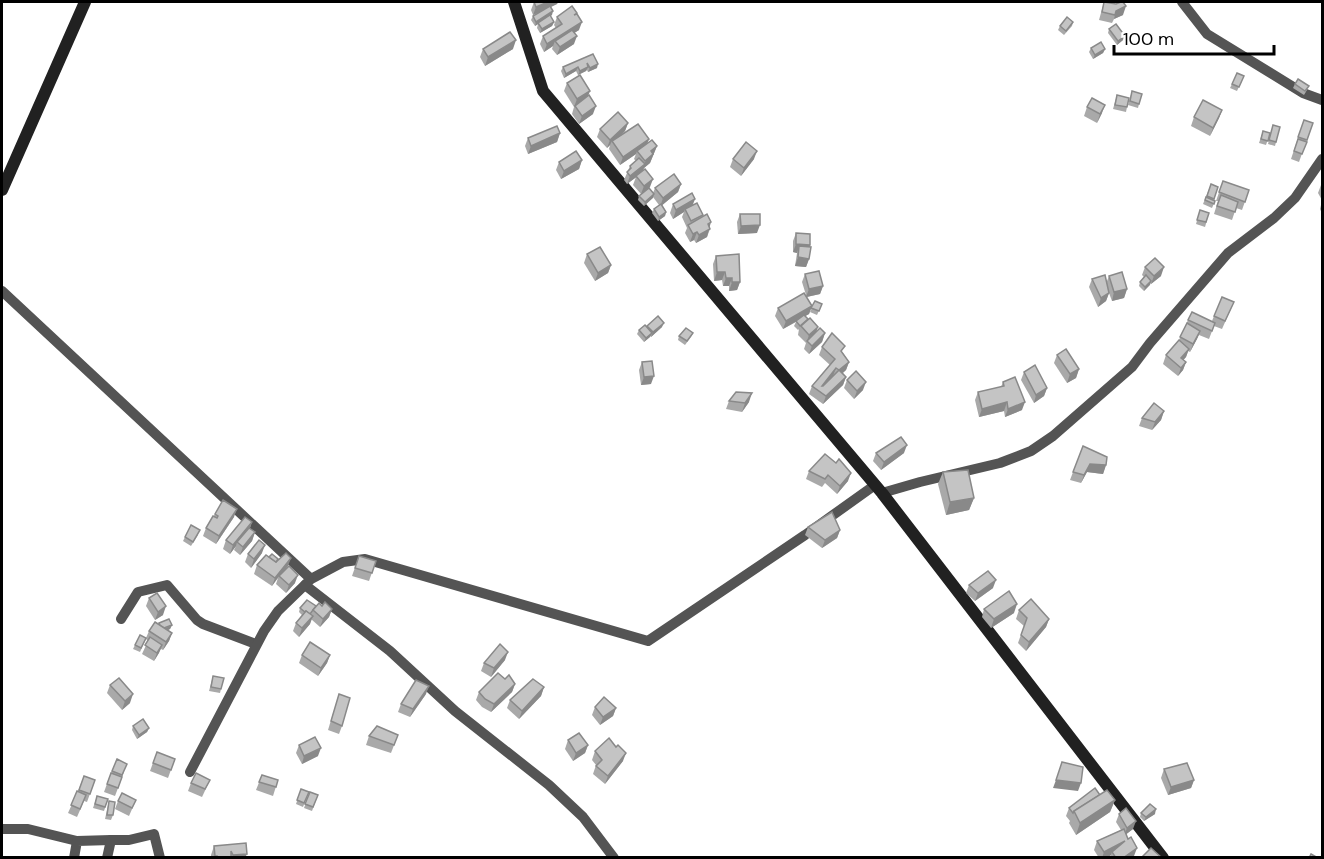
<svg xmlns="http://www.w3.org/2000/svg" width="1324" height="859" font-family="'DM Sans',sans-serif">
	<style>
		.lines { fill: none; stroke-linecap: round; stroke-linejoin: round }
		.street { stroke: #545454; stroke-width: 10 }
		.secondary { stroke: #212121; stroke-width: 12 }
		.wall { fill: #a9a9a9 }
		.shaded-wall { fill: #898989 }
		.building { fill: #c4c4c4; stroke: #898989; stroke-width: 1.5; fill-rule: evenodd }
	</style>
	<rect width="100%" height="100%" fill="#fff"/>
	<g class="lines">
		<g class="street">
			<path d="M1182,2L1207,34L1303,93L1322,100"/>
			<path d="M2,291L311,579L343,562L365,559L648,641L805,535L875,485"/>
			<path d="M882,493L920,482L1000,463L1031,451L1053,436L1132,367L1150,343L1228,253L1274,218L1295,198L1322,159"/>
			<path d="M305,585L390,651L455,711L549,785L583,817L614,858"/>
			<path d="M121,619L138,592L167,585L197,620L203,624L256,644"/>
			<path d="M190,772L264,631L278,611L309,581"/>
			<path d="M2,829H28L77,841"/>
			<path d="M74,858L77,841L111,840"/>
			<path d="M107,858L111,840H129L154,834L160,858"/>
		</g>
		<g class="secondary">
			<path d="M514,2L543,91L882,493L1163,858"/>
			<path d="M2,190L85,2"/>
		</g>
	</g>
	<g class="wall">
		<path d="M534,2H558L557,4L551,7L552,15L550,16L554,22L552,26L540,33L537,28L538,24L535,26L531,20L533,16L538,13L533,15L531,10Z"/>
		<path d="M1104,2L1123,15L1114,19L1112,23L1099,20Z"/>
		<path d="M577,13L579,30L574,33V44L557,55L552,49L553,46L544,52L540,44L543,36L556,28L554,25L557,17Z"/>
		<path d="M1073,22L1072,26L1064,35L1058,30L1060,26Z"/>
		<path d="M1109,29L1123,40L1117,45L1108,33Z"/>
		<path d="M1091,48L1105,49L1103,53L1093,59L1089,52Z"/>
		<path d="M483,49H513L485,66L480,57Z"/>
		<path d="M593,54L597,68L588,72L587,70L586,71L578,75L576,71L564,78L561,71L563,67Z"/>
		<path d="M1244,76L1237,91L1230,88L1232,84Z"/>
		<path d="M567,83L588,96L593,114L579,124L572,114L574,107L564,91Z"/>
		<path d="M1295,84L1307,90L1304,95L1293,88Z"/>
		<path d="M1132,91L1139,104L1138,108L1128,105Z"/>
		<path d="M1117,95L1127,107L1126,112L1113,109Z"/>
		<path d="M1087,107L1102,113L1097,123L1084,116Z"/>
		<path d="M1222,110L1219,118L1210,136L1191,126L1194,117Z"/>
		<path d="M1304,120L1313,123L1299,162L1291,159Z"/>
		<path d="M628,123L625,131L622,134L649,139L647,143L657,146L650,163L644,168L642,172L650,187L649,188L653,193L655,188L681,184L678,192L662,205L666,212L665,216L658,221L652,213L654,209L659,205L653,197L644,206L638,200L639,196L641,194L633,185L636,177L627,184L624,180L630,166L636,161L634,159L636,154L620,165L609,149L610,145L607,148L597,137L600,129Z"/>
		<path d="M1280,127L1275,146L1268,144L1272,129Z"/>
		<path d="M1263,131L1270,133L1266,145L1259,143Z"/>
		<path d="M560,133L557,142L528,154L525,146L528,138Z"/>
		<path d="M733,159H754L741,176L730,167Z"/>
		<path d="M582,160L579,169L561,179L556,170L559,162Z"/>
		<path d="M1223,181L1249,190L1242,210L1236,208L1232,220L1214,214L1218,201H1216Z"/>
		<path d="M1211,184L1218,187L1214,200L1215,201L1212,208L1203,204Z"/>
		<path d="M1321,185H1323V202L1318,193Z"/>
		<path d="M673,204L693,205L703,215L702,217L710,229L707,237L696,243L694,240L690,242L685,233L687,228L682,217L684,212L673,219L670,213Z"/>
		<path d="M1321,205H1323V216L1320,209Z"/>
		<path d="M1200,210L1209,213L1205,227L1196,224Z"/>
		<path d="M740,214L757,233L738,234L737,222Z"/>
		<path d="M796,233L810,245L809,259L806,267L795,266L797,253L793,252V241Z"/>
		<path d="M587,254L611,265L608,273L595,281L584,263Z"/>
		<path d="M716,256L740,282L737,290L729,291V286H723L722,280L714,281L713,264Z"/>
		<path d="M1145,267L1161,276L1151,284V283L1144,291L1139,286L1140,282L1144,277L1142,275Z"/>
		<path d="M805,274L823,286L820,294L807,297L812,306L809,314L805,316L817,331L825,333L822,342L809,354L804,349L806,343L798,335L799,329L798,330L794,326L796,322L783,329L775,316L778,308L806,295L802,282Z"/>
		<path d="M1109,276L1127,289L1124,298L1112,301L1109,293L1106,301L1098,307L1089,287L1092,279L1107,281Z"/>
		<path d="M815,301L822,304L817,315L810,312Z"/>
		<path d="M1234,302L1222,329L1214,326L1209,339L1199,335L1190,352L1188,351L1186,357L1183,360L1186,362L1183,370L1178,376L1163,364L1166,355L1179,340L1188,320L1212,321L1214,316Z"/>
		<path d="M647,326L662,327L651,337V336L644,342L637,334L639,330L647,327Z"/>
		<path d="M693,333L691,337L685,345L678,340L679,336Z"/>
		<path d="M822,347L843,353L849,362L846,370L843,373L846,377L843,385L823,404L809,394L812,386L830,365L819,355Z"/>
		<path d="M1057,355L1079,369L1076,378L1067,383L1054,363Z"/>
		<path d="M642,362L651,384L641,385L639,370Z"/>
		<path d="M1024,372L1047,388L1044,396L1034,403L1021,380Z"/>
		<path d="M847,380L863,390L854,399L844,388Z"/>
		<path d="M1003,382L1022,410L1005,417L1004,411L979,417L975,400L978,392L1001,387Z"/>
		<path d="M729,401L749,402L742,412L726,409Z"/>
		<path d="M1164,411L1161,420L1152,430L1139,426L1142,418Z"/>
		<path d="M1083,446L1106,465L1103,474L1087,472L1081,483L1070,480Z"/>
		<path d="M876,453H904L881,470L873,461Z"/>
		<path d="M836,463L848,481L837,494L825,483L822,487L806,479L809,471Z"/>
		<path d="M943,472L974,498L969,510L946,515L938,484Z"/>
		<path d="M215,514L234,517L216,544L203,536L206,528Z"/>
		<path d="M252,522L250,528L255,532L252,541L240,555L234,550L236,546L230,554L223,549L226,540Z"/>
		<path d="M808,527L840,530L837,538L822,548L805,535Z"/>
		<path d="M198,535L191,546L183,541L185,537Z"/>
		<path d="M262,553L251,568L245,562L248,554Z"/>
		<path d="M359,556L376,561L369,581L352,576Z"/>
		<path d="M269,557L278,559L288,566L285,570L295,583L286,593L276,584L278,578L272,586L254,574L257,565Z"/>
		<path d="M969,585L993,588L975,601L966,593Z"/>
		<path d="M149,598L163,615L155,620L146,606Z"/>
		<path d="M316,606H322L332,609L329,617L320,627L311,619L310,624L299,637L293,631L296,623L302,615L299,612L300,608Z"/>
		<path d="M984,609L1014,613L991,628L982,617Z"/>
		<path d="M1019,610L1049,619L1046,627L1026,651L1018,643L1024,626L1016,619Z"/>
		<path d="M159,623L172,625L170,629L168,630L172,633L169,641L163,650L161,649L154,661L142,654L148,641L146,639L140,652L133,649L135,645L146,638L149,631Z"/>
		<path d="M302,655H330L327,663L318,676L299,663Z"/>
		<path d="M505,660L491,677L481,671L484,663Z"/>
		<path d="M213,676L221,689L220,693L209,691Z"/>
		<path d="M505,679L515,684L512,692L491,712L482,707L476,700L479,692Z"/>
		<path d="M110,685L130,703L122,710L107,693Z"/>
		<path d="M544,687L541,696L519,719L507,708L510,700Z"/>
		<path d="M339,694L342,726L339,734L328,730Z"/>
		<path d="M426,694L410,717L398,712L401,704Z"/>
		<path d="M595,707L616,708L613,716L600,725L592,715Z"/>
		<path d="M133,726L149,728L147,732L137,739L132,730Z"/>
		<path d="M398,735L391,753L366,745L369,736Z"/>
		<path d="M568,740L588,745L585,753L573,761L565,749Z"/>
		<path d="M299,745L318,756L302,764L296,753Z"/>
		<path d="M595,751L623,761L605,784L593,774L596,765L592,760Z"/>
		<path d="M157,752L175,759L168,778L150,771Z"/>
		<path d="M117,759L124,772L115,796L104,792L111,773Z"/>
		<path d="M1164,769L1194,780L1191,788L1168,795L1161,778Z"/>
		<path d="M262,775L278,780L273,796L256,790Z"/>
		<path d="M84,776L95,780L87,802L84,801L77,817L68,813L78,791Z"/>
		<path d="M210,780L202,797L188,791L191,783Z"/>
		<path d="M301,789L309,792L303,807L296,804Z"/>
		<path d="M310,792L318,795L312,811L304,808Z"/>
		<path d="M97,796L108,799L104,811L93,808Z"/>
		<path d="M136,800L129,816L115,809L118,801Z"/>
		<path d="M1115,800L1110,812L1076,835L1069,823L1070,821L1066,816L1069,808Z"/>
		<path d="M109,801L113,815L111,820L105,819Z"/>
		<path d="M1141,813L1155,814L1144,821L1140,817Z"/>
		<path d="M1119,814L1133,829L1126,834L1132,858H1110L1111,855L1107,858H1099L1094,850L1097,841L1121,830L1116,822Z"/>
		<path d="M214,846L245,858H211V855Z"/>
	</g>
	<g class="shaded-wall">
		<path d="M548,2H558L557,4L533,15L536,7Z"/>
		<path d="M1126,6L1123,15L1114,19L1116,11Z"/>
		<path d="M553,11L552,15L535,26L536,22Z"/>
		<path d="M554,22L552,26L540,33L542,29Z"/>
		<path d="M582,22L579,30L557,44L555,41L553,46L544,52L547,44Z"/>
		<path d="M577,36L574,44L557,55L560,47Z"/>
		<path d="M1125,36L1123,40L1117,45L1118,41Z"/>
		<path d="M516,40L513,49L485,66L488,57Z"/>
		<path d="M1105,49L1103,53L1093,59L1095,55Z"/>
		<path d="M598,64L597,68L588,72L590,68Z"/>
		<path d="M578,67L576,71L564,78L566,74Z"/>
		<path d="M588,67L586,71L578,75L580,71Z"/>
		<path d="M590,91L587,99L574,107L577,99Z"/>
		<path d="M1105,105L1102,113L1097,123L1100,114Z"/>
		<path d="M596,106L593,114L579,124L582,116Z"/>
		<path d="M1222,110L1219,118L1210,136L1213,128Z"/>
		<path d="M628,123L625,131L613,143L612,141L610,145L607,148L610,140Z"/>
		<path d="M560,133L557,142L528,154L531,146Z"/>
		<path d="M649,139L646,147L637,151L636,154L620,165L623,157Z"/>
		<path d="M657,146L650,163L644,168L642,173L627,184L630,176L643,166L651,151Z"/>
		<path d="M757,151L754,159L741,176L744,168Z"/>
		<path d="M582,160L579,169L561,179L564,171Z"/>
		<path d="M653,179L650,187L641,194L644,186Z"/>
		<path d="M681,184L678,192L660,207L663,198Z"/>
		<path d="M654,194L653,198L644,206L645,202Z"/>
		<path d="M695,199L692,207L685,209L684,212L673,219L676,210Z"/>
		<path d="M666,212L665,216L658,221L659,217Z"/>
		<path d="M711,222L707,237L696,243L699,235L708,224Z"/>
		<path d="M760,225L757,233L738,234L741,226Z"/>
		<path d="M697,232L694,240L690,242L693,234Z"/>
		<path d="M796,244L810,245L807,253L799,246L797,253L793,252Z"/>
		<path d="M798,257L809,259L806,267L795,266Z"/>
		<path d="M611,265L608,273L595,281L598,273Z"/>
		<path d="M1164,267L1161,276L1151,284L1154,276Z"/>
		<path d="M717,272H725L722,280L714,281Z"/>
		<path d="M726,278H732L729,286H723Z"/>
		<path d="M1151,281L1150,285L1144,291L1145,287Z"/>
		<path d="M732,282H740L737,290L729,291Z"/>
		<path d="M823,286L820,294L806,297L809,289Z"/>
		<path d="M1127,289L1124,298L1112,301L1114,292Z"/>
		<path d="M1109,293L1106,301L1098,307L1101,298Z"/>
		<path d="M812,306L809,314L783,329L786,321Z"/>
		<path d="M664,323L662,327L651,337L653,332Z"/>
		<path d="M818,327L815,335L807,341L809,335Z"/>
		<path d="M1200,331L1197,339L1190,352L1193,344Z"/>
		<path d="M652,333L650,337L644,342L646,338Z"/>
		<path d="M825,333L822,342L809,354L812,346Z"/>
		<path d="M1189,349L1186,357L1178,366L1181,358Z"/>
		<path d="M849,362L846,370L836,378L839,370Z"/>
		<path d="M1186,362L1183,370L1178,376L1181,368Z"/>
		<path d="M836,368L833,376L821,392L822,386Z"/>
		<path d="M1079,369L1076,378L1067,383L1070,374Z"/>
		<path d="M654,376L651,384L641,385L644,377Z"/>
		<path d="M846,377L843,385L823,404L826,396Z"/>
		<path d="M866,382L863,390L854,399L857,391Z"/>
		<path d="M1047,388L1044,396L1034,403L1036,395Z"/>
		<path d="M752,393L749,402L742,412L745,403Z"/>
		<path d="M1007,402L1004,411L979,417L982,409Z"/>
		<path d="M1025,402L1022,410L1005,417L1008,409Z"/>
		<path d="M1164,411L1161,420L1152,430L1155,422Z"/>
		<path d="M907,445L904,453L881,470L884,462Z"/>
		<path d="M1090,464L1106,465L1103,474L1087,472L1081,483L1084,475Z"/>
		<path d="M851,473L848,481L837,494L840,486Z"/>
		<path d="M974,498L969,510L946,515L950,502Z"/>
		<path d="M237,509L234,517L216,544L219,536Z"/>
		<path d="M252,522L249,530L237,542L236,546L230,554L233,545Z"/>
		<path d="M840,530L837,538L822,548L825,540Z"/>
		<path d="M255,532L252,541L240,555L243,547Z"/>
		<path d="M265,545L262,553L251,568L254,559Z"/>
		<path d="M291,558L288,566L280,576H279L272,586L275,578Z"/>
		<path d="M298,575L295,583L286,593L289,585Z"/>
		<path d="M996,580L993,588L975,601L978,593Z"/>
		<path d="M1017,604L1014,613L991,628L994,619Z"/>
		<path d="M166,606L163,615L155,620L158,612Z"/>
		<path d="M332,609L329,617L320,627L323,619Z"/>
		<path d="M313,616L310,624L299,637L302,628Z"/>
		<path d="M1049,619L1046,627L1026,651L1029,642Z"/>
		<path d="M172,625L170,629L160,634L162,630Z"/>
		<path d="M172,633L169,641L163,650L166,642Z"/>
		<path d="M162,645L159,653L154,661L157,653Z"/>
		<path d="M508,652L505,660L491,677L494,668Z"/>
		<path d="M330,655L327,663L318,676L321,668Z"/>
		<path d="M515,684L512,692L491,712L494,704Z"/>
		<path d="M429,686L426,694L410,717L413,709Z"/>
		<path d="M544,687L541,696L519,719L522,711Z"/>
		<path d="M133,694L130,703L122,710L125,701Z"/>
		<path d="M616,708L613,716L600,725L603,717Z"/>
		<path d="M149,728L147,732L137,739L139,735Z"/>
		<path d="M588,745L585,753L573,761L576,753Z"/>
		<path d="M321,748L318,756L302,764L304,756Z"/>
		<path d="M626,753L623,761L605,784L608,776Z"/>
		<path d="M1056,780L1081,783L1078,791L1053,788Z"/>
		<path d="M1194,780L1191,788L1168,795L1171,787Z"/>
		<path d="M1115,800L1110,812L1076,835L1080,823Z"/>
		<path d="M1156,809L1155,814L1144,821L1146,817Z"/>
		<path d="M1136,821L1133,829L1124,836L1127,828Z"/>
		<path d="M1125,841L1112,852L1111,855L1107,858H1102L1104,852Z"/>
		<path d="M1137,848L1134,856L1132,858H1123Z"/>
		<path d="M247,854L245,858H232L233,855Z"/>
	</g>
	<g class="building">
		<path d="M534,2H548L536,7Z"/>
		<path d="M1104,2L1116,4L1121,2H1123L1126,6L1116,11L1115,15L1102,12Z"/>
		<path d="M550,6L553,11L536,22L533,16Z"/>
		<path d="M572,6L577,13L574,15L577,14L582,22L547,44L543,36L562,24L557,17Z"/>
		<path d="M550,15L554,22L542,29L538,23Z"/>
		<path d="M1067,17L1073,22L1066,31L1060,26Z"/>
		<path d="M1116,24L1125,36L1118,41L1109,29Z"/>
		<path d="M572,30L577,36L560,47L555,41Z"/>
		<path d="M510,32L516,40L488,57L483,49Z"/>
		<path d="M1101,42L1105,49L1095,55L1091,48Z"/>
		<path d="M593,54L598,64L590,68L587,63L588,67L580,71L578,67L566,74L563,67Z"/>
		<path d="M1237,73L1244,76L1239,87L1232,84Z"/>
		<path d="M580,75L590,91L577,99L567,83Z"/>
		<path d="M1298,79L1309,86L1305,91L1295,84Z"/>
		<path d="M1132,91L1142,94L1139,104L1130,101Z"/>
		<path d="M589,95L596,106L582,116L575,106Z"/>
		<path d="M1117,95L1129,98L1127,107L1115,105Z"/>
		<path d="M1092,98L1105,105L1100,114L1087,107Z"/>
		<path d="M1203,100L1222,110L1213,128L1194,117Z"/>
		<path d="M618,112L628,123L610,140L600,129Z"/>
		<path d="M1304,120L1313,123L1307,140L1298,137Z"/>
		<path d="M638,124L649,139L623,157L612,141Z"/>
		<path d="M1273,125L1280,127L1276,142L1269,140Z"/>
		<path d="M557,126L560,133L531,146L528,138Z"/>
		<path d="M1263,131L1270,133L1268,141L1261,139Z"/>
		<path d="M1298,139L1307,142L1302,154L1294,151Z"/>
		<path d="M652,140L657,146L651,151L653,154L645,161L637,151Z"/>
		<path d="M746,142L757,151L744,168L733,159Z"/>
		<path d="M576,151L582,160L564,171L559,162Z"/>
		<path d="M639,158L645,164L630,176L627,172L631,168L630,166Z"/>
		<path d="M645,169L653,179L644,186L636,176Z"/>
		<path d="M674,174L681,184L663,198L655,188Z"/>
		<path d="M1223,181L1249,190L1245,202L1219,192Z"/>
		<path d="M1211,184L1218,187L1214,199L1207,196Z"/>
		<path d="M649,188L654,194L645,202L639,196Z"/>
		<path d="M692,193L695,199L676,210L673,204Z"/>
		<path d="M1221,195L1238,202L1235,212L1217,206Z"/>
		<path d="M1206,197L1215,201L1214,204L1205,200Z"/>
		<path d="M697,203L703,215L691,221L685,209Z"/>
		<path d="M661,204L666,212L659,217L654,209Z"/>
		<path d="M1200,210L1209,213L1206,222L1197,220Z"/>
		<path d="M707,214L711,222L708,224L710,229L699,235L697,232L693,234L688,225Z"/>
		<path d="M740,214H760V225L741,226Z"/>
		<path d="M796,233L810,234V245L796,244Z"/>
		<path d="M799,246L811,247L809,259L798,257Z"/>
		<path d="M600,247L611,265L598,273L587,254Z"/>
		<path d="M739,254L740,282H732V278H726L725,272H717L716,256Z"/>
		<path d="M1155,258L1164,267L1154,276L1145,267Z"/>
		<path d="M819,271L823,286L809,289L805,274Z"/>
		<path d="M1122,272L1127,289L1114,292L1109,276Z"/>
		<path d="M1105,275L1109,293L1101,298L1092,279Z"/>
		<path d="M1146,275L1151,281L1145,287L1140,282Z"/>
		<path d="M804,293L812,306L786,321L778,308Z"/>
		<path d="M1222,297L1234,302L1225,321L1214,316Z"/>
		<path d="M815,301L822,304L819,311L811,308Z"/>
		<path d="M1192,312L1215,323L1212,331L1188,320Z"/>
		<path d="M804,315L808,319L800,326L796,321Z"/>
		<path d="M658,316L664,323L653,332L647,326Z"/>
		<path d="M810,318L818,327L809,335L801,326Z"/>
		<path d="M1187,323L1200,331L1193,344L1180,337Z"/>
		<path d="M645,325L652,333L646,338L639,330Z"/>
		<path d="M686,328L693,333L687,341L679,336Z"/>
		<path d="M820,328L825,333L812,346L807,341Z"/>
		<path d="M832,333L845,346L841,351L849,362L839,370L846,377L826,396L812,386L835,359L822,347ZM836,368L839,370L823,386H822Z"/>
		<path d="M1179,340L1189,349L1181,358L1186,362L1181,368L1166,355Z"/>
		<path d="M1066,349L1079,369L1070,374L1057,355Z"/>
		<path d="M652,361L654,376L644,377L642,362Z"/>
		<path d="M1035,365L1047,388L1036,395L1024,372Z"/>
		<path d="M856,371L866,382L857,391L847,380Z"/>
		<path d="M1015,377L1025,402L1008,409L1007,402L982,409L978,392L1004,386L1003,382Z"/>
		<path d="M736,392L752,393L745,403L729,401Z"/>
		<path d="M1154,403L1164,411L1155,422L1142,418Z"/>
		<path d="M901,437L907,445L884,462L876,453Z"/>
		<path d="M1083,446L1107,457L1106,465L1090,464L1084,475L1073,472Z"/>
		<path d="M825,454L836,463L839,459L851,473L840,486L828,475L825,479L809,471Z"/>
		<path d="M968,470L974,498L950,502L943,472Z"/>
		<path d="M223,500L237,509L219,536L206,528L213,516L217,518L218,516L215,514Z"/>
		<path d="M832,512L840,530L825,540L808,527Z"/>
		<path d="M245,517L252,522L233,545L226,540Z"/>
		<path d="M191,525L200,530L193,542L185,537Z"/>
		<path d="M249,528L255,532L243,547L237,542Z"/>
		<path d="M259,540L265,545L254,559L248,554Z"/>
		<path d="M286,553L291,558L275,578L257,565L266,555L276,562Z"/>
		<path d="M272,554L278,559L276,562L269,557Z"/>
		<path d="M359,556L376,561L372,573L355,568Z"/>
		<path d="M289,566L298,575L289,585L279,576Z"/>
		<path d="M988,571L996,580L978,593L969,585Z"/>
		<path d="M1009,591L1017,604L994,619L984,609Z"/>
		<path d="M157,593L166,606L158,612L149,598Z"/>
		<path d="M1031,599L1049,619L1029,642L1021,635L1027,618L1019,610Z"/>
		<path d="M307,600L316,606L310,614L306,611L305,612L300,608Z"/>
		<path d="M325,602L332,609L323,619L313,610L319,603L322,606Z"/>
		<path d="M306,611L313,616L302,628L296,623Z"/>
		<path d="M169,619L172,625L164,628L160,626L159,623Z"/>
		<path d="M155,622L172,633L166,642L149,631Z"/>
		<path d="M140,635L146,638L141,648L135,645Z"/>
		<path d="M150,637L162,645L157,653L145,645Z"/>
		<path d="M310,642L330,655L321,668L302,655Z"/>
		<path d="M500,644L508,652L494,668L484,663Z"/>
		<path d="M498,673L505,679L509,675L515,684L494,704L485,699L479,692Z"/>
		<path d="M213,676L224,678L221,689L211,687Z"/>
		<path d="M119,678L133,694L125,701L110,685Z"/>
		<path d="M533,679L544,687L522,711L510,700Z"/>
		<path d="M416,680L429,686L413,709L401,704Z"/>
		<path d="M339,694L350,698L342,726L331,721Z"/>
		<path d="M604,697L616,708L603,717L595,707Z"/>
		<path d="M143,719L149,728L139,735L133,726Z"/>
		<path d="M377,726L398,735L394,745L369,736Z"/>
		<path d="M579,733L588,745L576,753L568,740Z"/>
		<path d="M315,737L321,748L304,756L299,745Z"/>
		<path d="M609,738L616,747L618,745L626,753L608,776L596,766L602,760L595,751Z"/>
		<path d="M157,752L175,759L171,770L153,763Z"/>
		<path d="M117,759L127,764L122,775L112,771Z"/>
		<path d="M1062,762L1083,767L1081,783L1056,780Z"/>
		<path d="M1187,763L1194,780L1171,787L1164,769Z"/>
		<path d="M111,773L122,777L118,788L107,784Z"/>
		<path d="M196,773L210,780L205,789L191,783Z"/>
		<path d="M262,775L278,780L276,787L259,782Z"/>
		<path d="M84,776L95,780L90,794L79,790Z"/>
		<path d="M1095,788L1100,795L1074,811L1073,813L1069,808Z"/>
		<path d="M301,789L309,792L304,803L297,800Z"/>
		<path d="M1107,790L1115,800L1080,823L1074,811Z"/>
		<path d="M77,791L86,795L80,809L71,805Z"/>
		<path d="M310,792L318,795L313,807L305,804Z"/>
		<path d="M122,793L136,800L132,808L118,801Z"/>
		<path d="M97,796L108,799L105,807L95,804Z"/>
		<path d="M109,801L115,802L113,815H107Z"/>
		<path d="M1150,804L1156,809L1146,817L1141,813Z"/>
		<path d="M1126,808L1136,821L1127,828L1119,814Z"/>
		<path d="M1124,829L1128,839L1131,837L1137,848L1123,858H1116L1112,852L1125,841L1104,852L1097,841Z"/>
		<path d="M246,843L247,854L233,855L231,851V858H217V856H215L214,846Z"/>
		<path d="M1151,848L1162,858H1141Z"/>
		<path d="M1311,854L1318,858H1309Z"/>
	</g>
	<rect width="1324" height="859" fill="none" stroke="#000000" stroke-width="6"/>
	<path d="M1114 45v9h160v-9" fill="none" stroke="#000000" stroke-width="3"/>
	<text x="1123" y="45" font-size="18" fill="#000000" stroke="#ffffff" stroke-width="4.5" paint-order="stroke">100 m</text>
</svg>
